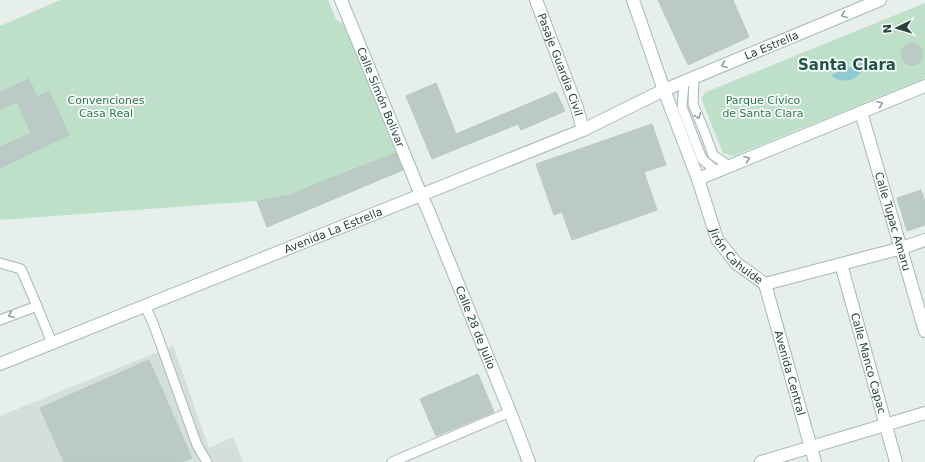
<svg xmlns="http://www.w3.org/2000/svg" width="925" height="462" font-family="'DejaVu Sans',sans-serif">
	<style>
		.built { fill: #d4dfda }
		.green { fill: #bfe0c8 }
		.water { fill: #8ec9d4 }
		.building { fill: #bbcac4; stroke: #b8c9c2 }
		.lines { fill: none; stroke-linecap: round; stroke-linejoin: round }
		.lane-casing { stroke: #a8b8b2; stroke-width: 11 }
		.street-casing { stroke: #a8b8b2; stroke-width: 14 }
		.secondary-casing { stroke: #a4bbb3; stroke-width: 14 }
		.lane { stroke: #fff; stroke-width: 9 }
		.street { stroke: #fff; stroke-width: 12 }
		.secondary { stroke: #fff; stroke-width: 12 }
		.oneway { stroke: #92a09c }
		.labels { text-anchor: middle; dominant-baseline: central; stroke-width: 3.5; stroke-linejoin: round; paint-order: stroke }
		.street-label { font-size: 11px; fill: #24423a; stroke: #f7fbf9 }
		.park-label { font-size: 11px; fill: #2d7a4b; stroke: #f7fbf9 }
		.district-label { font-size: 15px; font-weight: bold; fill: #1f5548; stroke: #f7fbf9 }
	</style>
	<rect width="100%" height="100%" fill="#e6efeb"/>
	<path class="built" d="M173,346L209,448L233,437L243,462H0V416Z"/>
	<g class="green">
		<path d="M60,0H328L336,20L343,23L396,153L290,195L257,201L0,220V26Z"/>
		<path d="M925,3V78L734,156L723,153L701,98L706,92Z"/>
	</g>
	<path class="water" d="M865,61C865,78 843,87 831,75Z"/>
	<g class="building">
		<path d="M658,0H733L749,37L688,65Z"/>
		<circle cx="912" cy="54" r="11"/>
		<path d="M29,79L37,97L49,91L69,135L0,168V147L31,133L17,102L0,109V92Z"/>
		<path d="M436,83L456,134L556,92L565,111L521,130L518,124L432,159L406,96Z"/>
		<path d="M652,124L666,165L644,172L657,210L572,240L562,212L554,215L536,164Z"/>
		<path d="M396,153L403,170L267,227L257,201L290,195L326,180Z"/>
		<path d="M921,190L925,202V225L907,231L897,198Z"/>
		<path d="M149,360L192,458L182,462H64L40,408Z"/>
		<path d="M478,374L494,412L436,436L420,399Z"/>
	</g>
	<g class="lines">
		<g class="lane-casing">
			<g id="lane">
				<path d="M694,78L693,104L705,133L713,155L729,166"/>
				<path d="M684,82L682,107L702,159L716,171"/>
				<path d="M0,263L21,269L37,306"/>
				<path d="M145,306L153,323L197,445L207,462"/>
				<path d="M0,320L37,306L52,343"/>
				<path d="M392,462L510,412"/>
			</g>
		</g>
		<g class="street-casing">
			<g id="street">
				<path id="s1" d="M536,0L577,108L583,130"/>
				<path d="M633,0L664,90"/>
				<path id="s2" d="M861,112L925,331"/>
				<path id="s3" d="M841,264L896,462"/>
				<path d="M765,284L902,248L925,240"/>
				<path d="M761,462L925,413"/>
			</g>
		</g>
		<g class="secondary-casing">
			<g id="secondary">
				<path id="s4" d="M341,0L421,195L428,210L510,412L529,462"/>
				<path id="s5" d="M664,90L698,179L717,239L736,263L765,284L815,462"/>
				<path d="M698,179L925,86"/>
				<path id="s6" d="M0,364L583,130L664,90L880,0"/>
			</g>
		</g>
		<use href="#lane" class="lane"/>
		<use href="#street" class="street"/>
		<use href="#secondary" class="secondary"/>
	</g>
	<defs><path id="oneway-chevron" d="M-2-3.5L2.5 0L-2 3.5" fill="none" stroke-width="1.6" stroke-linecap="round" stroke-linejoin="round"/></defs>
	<g class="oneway">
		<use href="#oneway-chevron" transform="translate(844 15) rotate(157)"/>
		<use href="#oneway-chevron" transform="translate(724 65) rotate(157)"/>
		<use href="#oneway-chevron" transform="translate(880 104) rotate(-22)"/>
		<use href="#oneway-chevron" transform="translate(698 116) rotate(69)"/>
		<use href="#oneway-chevron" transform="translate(747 159) rotate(-22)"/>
		<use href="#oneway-chevron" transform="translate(11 315) rotate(159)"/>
	</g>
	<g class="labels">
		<g class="street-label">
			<text stroke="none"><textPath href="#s6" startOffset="835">La Estrella</textPath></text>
			<text stroke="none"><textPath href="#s1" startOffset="69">Pasaje Guardia Civil</textPath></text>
			<text stroke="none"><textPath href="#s4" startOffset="105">Calle Simón Bolívar</textPath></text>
			<text stroke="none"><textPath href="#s2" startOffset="114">Calle Tupac Amaru</textPath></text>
			<text stroke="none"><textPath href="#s6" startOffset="359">Avenida La Estrella</textPath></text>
			<text stroke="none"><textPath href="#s5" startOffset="184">Jirón Cahuide</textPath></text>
			<text stroke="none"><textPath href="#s4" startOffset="354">Calle 28 de Julio</textPath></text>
			<text stroke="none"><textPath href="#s3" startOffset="103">Calle Manco Capac</textPath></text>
			<text stroke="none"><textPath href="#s5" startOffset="317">Avenida Central</textPath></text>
		</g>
		<g class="park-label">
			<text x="106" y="100">Convenciones<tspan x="106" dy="13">Casa Real</tspan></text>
			<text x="763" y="100">Parque Cívico<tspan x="763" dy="13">de Santa Clara</tspan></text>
		</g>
		<g class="district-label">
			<text x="847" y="65">Santa Clara</text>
		</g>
	</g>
	<g transform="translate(897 28) rotate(265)" stroke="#f7fbf9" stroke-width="3" paint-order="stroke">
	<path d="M0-3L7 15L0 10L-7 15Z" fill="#24423a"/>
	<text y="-6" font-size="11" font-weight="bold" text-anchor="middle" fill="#24423a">N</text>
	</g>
</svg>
